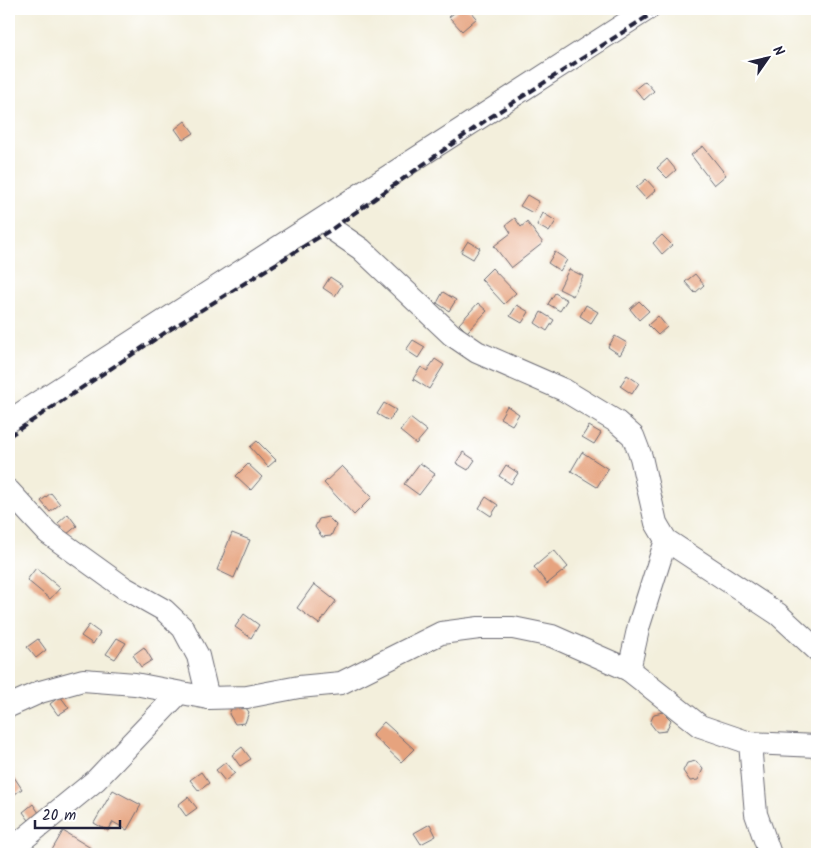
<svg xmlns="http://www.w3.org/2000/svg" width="826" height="863" font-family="Kalam,sans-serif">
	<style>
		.building { fill: #e6a37e }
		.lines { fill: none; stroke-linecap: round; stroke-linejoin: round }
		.street-casing { stroke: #6b6a73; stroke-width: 24 }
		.street { stroke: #fff; stroke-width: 22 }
		.rail { stroke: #22223b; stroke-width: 4; stroke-dasharray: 8 4; stroke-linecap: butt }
	</style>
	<rect width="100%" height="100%" fill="#fff"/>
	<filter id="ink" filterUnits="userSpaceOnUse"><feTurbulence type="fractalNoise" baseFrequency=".02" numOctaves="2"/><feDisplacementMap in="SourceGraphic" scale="10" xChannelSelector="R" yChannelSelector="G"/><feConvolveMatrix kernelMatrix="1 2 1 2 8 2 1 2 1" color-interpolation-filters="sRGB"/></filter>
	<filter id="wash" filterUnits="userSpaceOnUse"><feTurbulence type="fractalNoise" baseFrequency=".0096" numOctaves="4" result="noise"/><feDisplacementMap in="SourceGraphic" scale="20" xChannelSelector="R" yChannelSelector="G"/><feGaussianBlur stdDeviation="1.12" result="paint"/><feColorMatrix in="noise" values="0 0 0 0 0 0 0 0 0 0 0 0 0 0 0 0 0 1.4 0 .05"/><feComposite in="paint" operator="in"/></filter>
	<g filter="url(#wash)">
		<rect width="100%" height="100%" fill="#f3efdc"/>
		<g id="blocks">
			<g class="building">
				<path d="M459,9H469L477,18L462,31L449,17Z"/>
				<path d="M645,81L654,91L644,100L635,89Z"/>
				<path d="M185,121L194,133L183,140L175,129Z"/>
				<path d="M703,146L726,175L714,185L691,155Z"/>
				<path d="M667,159L676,170L667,178L657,168Z"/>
				<path d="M646,179L656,190L646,199L636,188Z"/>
				<path d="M527,195L539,202L533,213L520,206Z"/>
				<path d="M543,213L556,221L549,232L537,225Z"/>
				<path d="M515,218L521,227L527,222L543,243L511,268L494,246L511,233L506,225Z"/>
				<path d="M662,235L672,245L662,254L653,243Z"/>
				<path d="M468,241L480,248L473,259L461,252Z"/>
				<path d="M555,252L567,260L560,271L548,263Z"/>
				<path d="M492,268L516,293L504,304L481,279Z"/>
				<path d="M569,269L583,276L573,296L559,289Z"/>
				<path d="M695,274L704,285L695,293L685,282Z"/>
				<path d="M330,277L342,285L335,296L323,288Z"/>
				<path d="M443,292L456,300L449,311L437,303Z"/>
				<path d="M555,293L567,300L560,311L548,304Z"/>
				<path d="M639,301L649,311L639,320L630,309Z"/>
				<path d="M478,303L487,311L467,332L459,324Z"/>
				<path d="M517,305L529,312L522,323L510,316Z"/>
				<path d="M586,305L598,312L591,323L580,316Z"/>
				<path d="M541,312L554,320L547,331L535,323Z"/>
				<path d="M658,316L667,327L658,335L648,325Z"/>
				<path d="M615,336L627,343L620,355L608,347Z"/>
				<path d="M413,340L425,347L418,358L406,350Z"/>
				<path d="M435,359L444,365L429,389L413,379L421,367L427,371Z"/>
				<path d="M627,375L639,383L632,394L620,386Z"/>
				<path d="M384,403L396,410L389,421L377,414Z"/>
				<path d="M507,406L519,414L512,425L500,418Z"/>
				<path d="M410,418L427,431L416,444L400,431Z"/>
				<path d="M589,426L601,433L594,444L582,437Z"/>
				<path d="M257,441L276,460L268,467L250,447Z"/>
				<path d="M463,452L475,460L468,470L456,463Z"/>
				<path d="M582,452L608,469L597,487L571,471Z"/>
				<path d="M420,463L435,474L419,495L404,484Z"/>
				<path d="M248,464L262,477L251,490L236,476Z"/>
				<path d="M506,465L518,473L511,484L499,476Z"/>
				<path d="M342,466L372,497L354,515L324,483Z"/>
				<path d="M51,493L60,504L50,512L41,501Z"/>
				<path d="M486,497L498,505L491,516L479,508Z"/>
				<path d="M68,514L77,526L67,534L58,523Z"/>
				<path d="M328,517L336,525L331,536L322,537L315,527L319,519Z"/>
				<path d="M232,533L250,540L234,578L217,570Z"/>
				<path d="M554,550L568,567L547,584L534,567Z"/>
				<path d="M36,568L60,588L50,599L27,580Z"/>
				<path d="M314,584L336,601L319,624L297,608Z"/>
				<path d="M244,614L259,625L251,638L235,627Z"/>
				<path d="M89,625L100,633L93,644L81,636Z"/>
				<path d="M117,638L126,643L115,659L106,654Z"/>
				<path d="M38,639L46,650L36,658L27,647Z"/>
				<path d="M144,647L152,660L141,667L133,655Z"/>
				<path d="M60,696L69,708L58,715L50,704Z"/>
				<path d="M242,703L249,712L245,723L235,724L229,714L233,705Z"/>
				<path d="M663,712L671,720L666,731L657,732L650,723L654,714Z"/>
				<path d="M384,722L414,749L401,762L372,735Z"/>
				<path d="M242,747L251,759L240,766L232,755Z"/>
				<path d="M696,761L703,769L698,780L690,781L683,771L687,763Z"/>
				<path d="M226,762L235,773L225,781L216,770Z"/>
				<path d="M201,772L209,783L199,791L190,780Z"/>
				<path d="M14,777L22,789L12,796L9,792V781Z"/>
				<path d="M113,790L141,805L127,830L113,822L108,831L94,823Z"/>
				<path d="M188,797L197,808L186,816L178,805Z"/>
				<path d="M33,804L41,816L31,823L23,812Z"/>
				<path d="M430,824L436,836L421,844L414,833Z"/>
				<path d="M63,831L94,850L91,854H60L52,850Z"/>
			</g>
		</g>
	</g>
	<g filter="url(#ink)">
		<use href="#blocks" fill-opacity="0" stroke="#6b6a73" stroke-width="1"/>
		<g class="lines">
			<g class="street-casing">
				<g id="street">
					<path d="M327,217L332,229L361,249L452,335L477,352L564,390L617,422L633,436L641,457L656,523L666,540L778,614L817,650"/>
					<path d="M9,421L648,9"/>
					<path d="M9,491L48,533L123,587L164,610L183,628L198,656L208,698"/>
					<path d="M629,670L639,625L666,540"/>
					<path d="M9,706L40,692L83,680L135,684L208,698L247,697L299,687L341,683L441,633L479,628H513L552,636L629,670L700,726L750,743L817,746"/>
					<path d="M750,743L756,814L770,854"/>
					<path d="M9,851L96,780L179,693"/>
				</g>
			</g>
			<use href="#street" class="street"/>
			<path class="rail" d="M9,436L166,332L332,229L489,118L659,9"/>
		</g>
	</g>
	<rect width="826" height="863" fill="none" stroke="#fff" stroke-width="30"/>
	<g transform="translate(768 58) rotate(56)" stroke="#ffffff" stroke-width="4" paint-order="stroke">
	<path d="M0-4L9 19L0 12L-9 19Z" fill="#22223b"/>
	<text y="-8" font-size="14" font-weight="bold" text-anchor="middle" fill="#22223b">N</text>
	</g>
	<path d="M35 820v8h85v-8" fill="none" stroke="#22223b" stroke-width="2.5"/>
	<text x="42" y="820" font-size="15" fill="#22223b" stroke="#ffffff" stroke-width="4" paint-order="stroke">20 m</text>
</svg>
